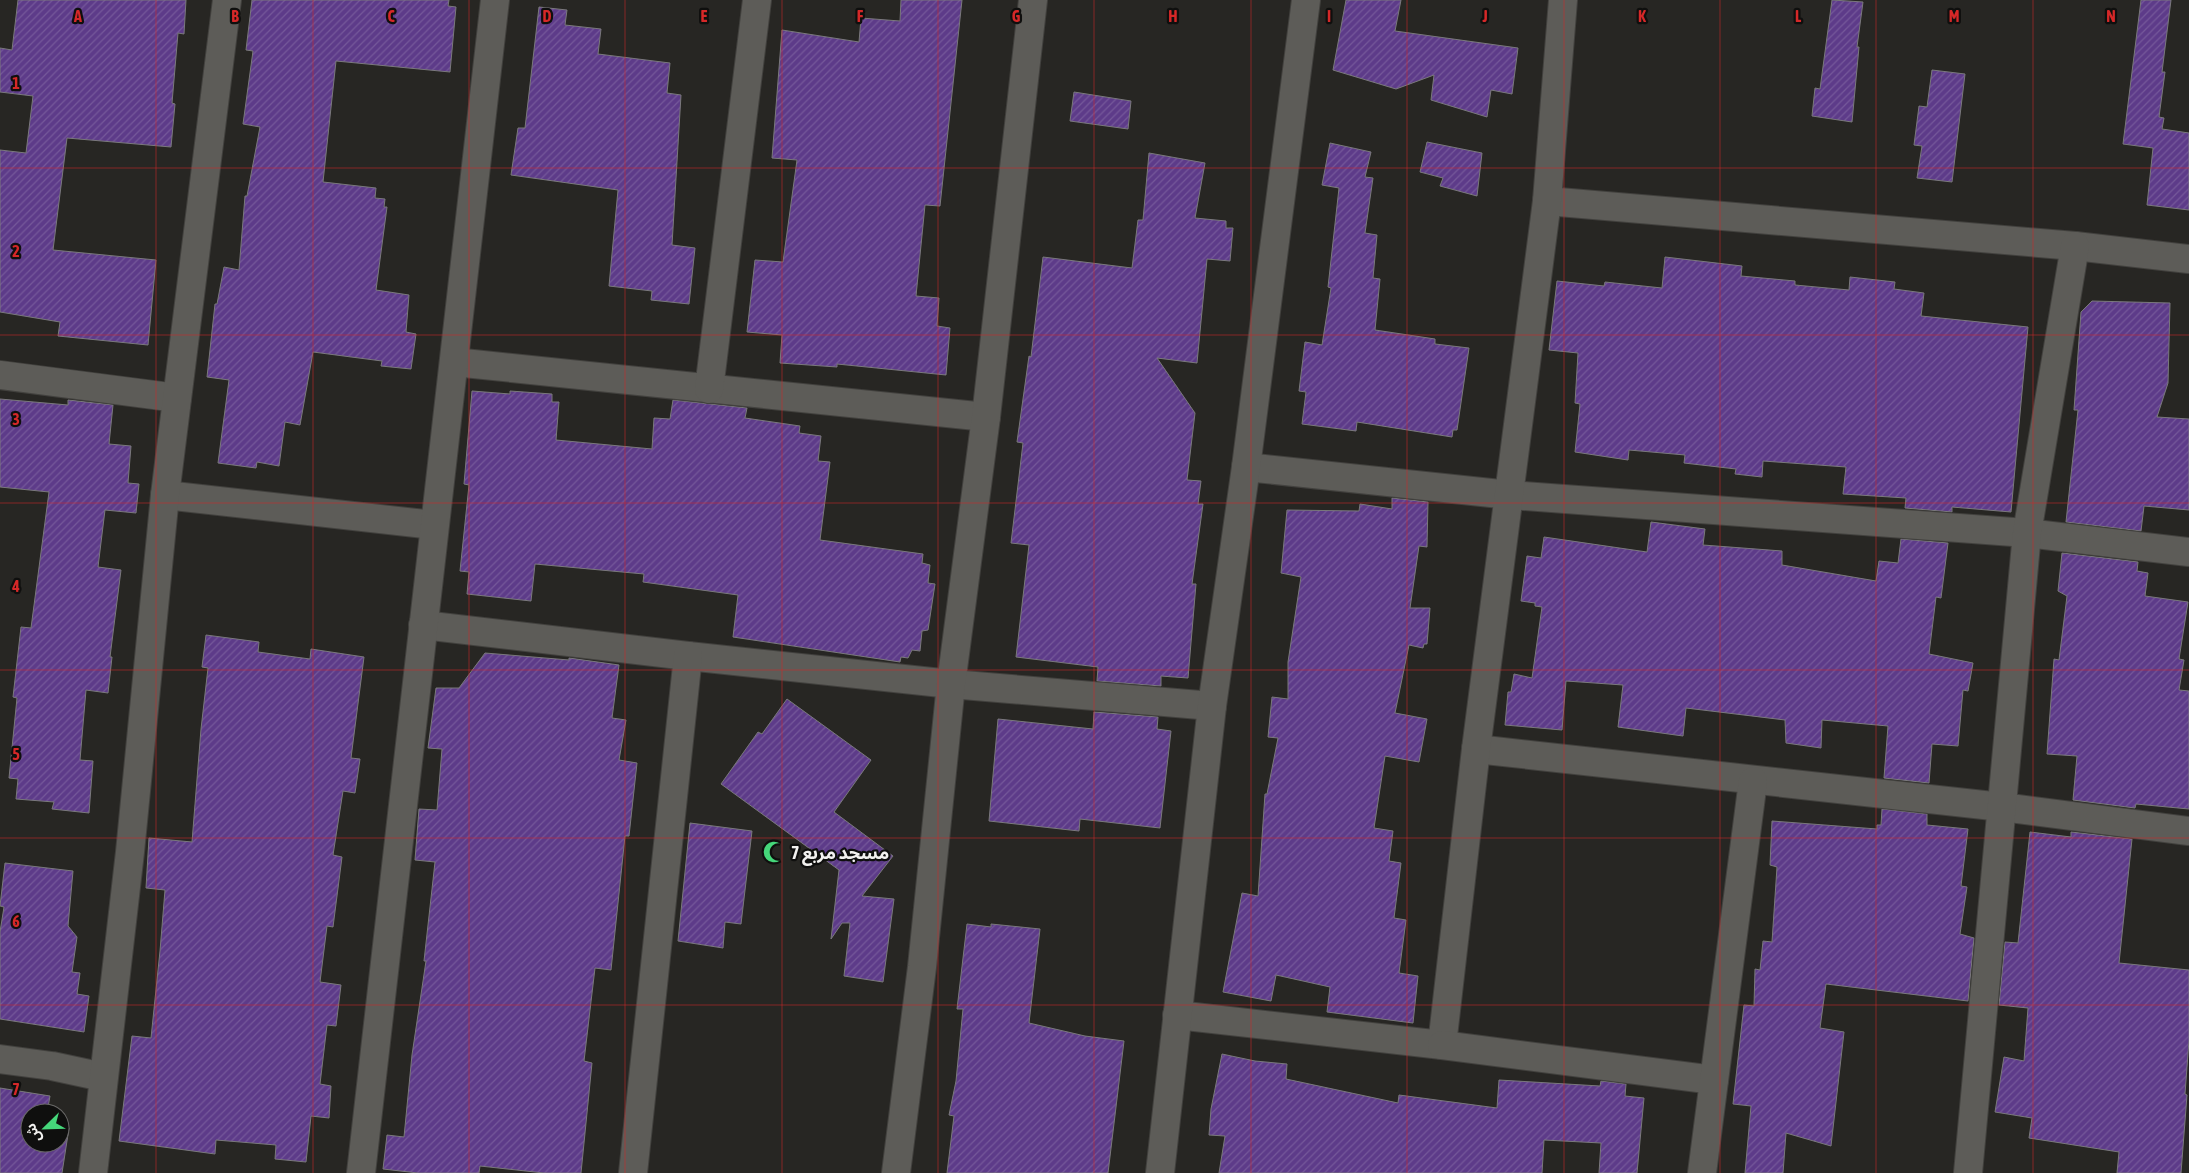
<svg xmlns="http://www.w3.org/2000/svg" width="2189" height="1173" font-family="'Asap Condensed','Noto Sans Arabic',sans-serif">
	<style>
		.building { fill: url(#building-hatch); stroke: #7a797c }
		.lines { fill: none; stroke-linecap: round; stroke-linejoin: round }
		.minor-casing { stroke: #42413e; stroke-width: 30 }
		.minor { stroke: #5d5c58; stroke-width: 28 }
		.grid { fill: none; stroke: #d62828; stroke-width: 1; stroke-opacity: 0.55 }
		.labels { text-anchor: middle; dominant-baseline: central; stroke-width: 4.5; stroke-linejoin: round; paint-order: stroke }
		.poi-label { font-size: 18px; font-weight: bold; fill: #f2f1ef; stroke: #0f0f0e; text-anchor: start }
		.grid-label { font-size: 16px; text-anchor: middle; font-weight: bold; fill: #d62828; stroke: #0f0f0e; stroke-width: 4.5; stroke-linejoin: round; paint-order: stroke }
	</style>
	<defs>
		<pattern id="building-hatch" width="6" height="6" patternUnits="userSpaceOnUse" patternTransform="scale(1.25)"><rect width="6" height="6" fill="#5d3b89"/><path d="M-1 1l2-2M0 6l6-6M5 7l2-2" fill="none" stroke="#75589a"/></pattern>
	</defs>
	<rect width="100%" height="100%" fill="#272623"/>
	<g class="building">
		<path d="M18,0H186L184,34L178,33L172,103L175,104L171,147L67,138L53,250L156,260L148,345L58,336L60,322L0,312V150L26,153L33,96L0,92V48L12,50Z"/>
		<path d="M252,0H449L448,6L456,7L450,72L336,61L323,182L376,188L375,198L385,199L384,207H387L376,290L409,295L406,332L416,334L411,369L381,366L382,361L313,352L300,425L285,422L279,466L257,462L256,468L218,463L229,380L207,377L215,304H217L224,267L239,270L245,196H247L260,127L243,124L253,51L246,50Z"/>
		<path d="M901,0H962L940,206L925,205L916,296L939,298L937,326L950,328L946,375L837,364V367L780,363L782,335L747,332L755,260L783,262L797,160L772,158L782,30L859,42L861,18L900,21Z"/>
		<path d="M1346,0H1401L1395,31L1518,48L1512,94L1491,90L1487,117L1431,100L1434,75L1396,89L1333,70Z"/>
		<path d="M1832,0L1863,2L1857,47H1859L1852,122L1812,116L1815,88L1820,89Z"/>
		<path d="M2141,0H2171L2162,72H2165L2159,117L2164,118L2162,129L2189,133V210L2147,205L2153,148L2123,144Z"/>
		<path d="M539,7L567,10L565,25L601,29L598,54L670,63L667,93L681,95L672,245L695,248L689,304L651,300L652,291L609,286L618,190L511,175L518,128H525Z"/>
		<path d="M1932,70L1965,74L1952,182L1917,178L1922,146L1914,145L1919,106L1927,107Z"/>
		<path d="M1074,92L1131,101L1128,129L1070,121Z"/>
		<path d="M1427,142L1482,153L1477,196L1440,186L1443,178L1420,172Z"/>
		<path d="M1330,143L1371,152L1365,177L1373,178L1365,233L1377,235L1373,278L1380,279L1375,330L1435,339V344L1469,348L1457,430H1453L1452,437L1357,422L1356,431L1302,424L1306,392L1299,391L1305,342L1322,345L1331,288L1328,287L1339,188L1322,185Z"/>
		<path d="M1149,153L1205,163L1195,218L1226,221V228H1233L1230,261L1207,259L1197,363L1157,358L1195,413L1187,480L1201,481L1198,504H1203L1192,584H1196L1188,678L1161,676V686L1097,681L1098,667L1016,657L1029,545L1011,543L1023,443L1017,442L1029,356L1031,357L1043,257L1132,268L1138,220H1143Z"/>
		<path d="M1665,257L1742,266L1741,276L1795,281V285L1849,290L1850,277L1895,282L1894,289L1924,293L1921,316L2028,327L2011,512L1952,507V512L1905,508L1906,498L1843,494L1846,467L1763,461L1762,477L1735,474L1736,469L1684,463L1685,455L1629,450L1628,460L1575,452L1580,404L1575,403L1578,353L1549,350L1557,281L1604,286L1605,282L1662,288Z"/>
		<path d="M2092,301L2170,303L2168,383L2157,417L2189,419V510L2144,506L2141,531L2066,522L2078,410H2074L2081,312Z"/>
		<path d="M472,391L510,394V391L552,394V402H559L556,440L652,449L654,418L670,419L673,400L747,408L745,418L800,426L799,433L821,436L818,461L830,462L820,540L923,554L922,563L930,565L928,583L935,584L928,630L922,631L920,651L912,650L908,658L901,657L900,662L733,637L738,595L643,582L644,574L535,564L531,601L467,594L469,572L460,571L469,485L464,484Z"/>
		<path d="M0,399L68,405V400L113,405L109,444L131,446L128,483L139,484L136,513L105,510L98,567L121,570L110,657H112L108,693L86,690L80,760L93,761L89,813L52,809L54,802L16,799L18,779L9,778L17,698L13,697L21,627L31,628L49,492L0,487Z"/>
		<path d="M1392,498L1428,502L1427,547L1419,546L1410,608H1430L1427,644H1424L1423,648L1409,645L1395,713L1427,719L1419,762L1385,756L1374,828L1393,831L1389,861L1401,863L1394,918L1406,920L1399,973L1418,976L1413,1023L1327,1012L1330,987L1276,975L1271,1001L1223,992L1242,893L1258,896L1265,794H1267L1278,738L1268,737L1272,697L1288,699V662L1301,577L1281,573L1287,510L1359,511L1360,504L1392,509Z"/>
		<path d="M1651,522L1705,529L1703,545L1782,551V565L1876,581L1879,561L1898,563L1901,539L1948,543L1941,598L1936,597L1929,654L1973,663L1968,691L1963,690L1958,746L1932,744L1929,783L1884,778L1888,726L1822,720L1821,748L1786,743L1785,720L1686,708L1683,736L1618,727L1623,685L1566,681L1562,730L1505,725L1508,692H1511L1514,674L1532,678L1542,607L1535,606V603L1521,601L1527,556L1541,558L1544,537L1647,552Z"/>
		<path d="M2062,553L2138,562L2137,571L2148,573L2145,596L2188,602L2179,659L2184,660L2179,690L2189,691V809L2136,804L2135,808L2073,800L2077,756L2047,754L2054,659L2059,660L2067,596L2058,591Z"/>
		<path d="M206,635L259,642L258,652L310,659L311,649L364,657L351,758L360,759L355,793L343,791L333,855L342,857L333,927L327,926L320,982L341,985L336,1026L327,1025L320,1084L331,1086L329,1118L311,1116L306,1162L275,1159L276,1145L216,1140L215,1154L119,1141L132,1036L151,1038L160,951L165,890L146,888L149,838L192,842L201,729L208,668L202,667Z"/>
		<path d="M485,653L569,660V658L619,665L612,718L626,720L619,760L637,763L629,836H625L611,970L595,968L584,1061L592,1063L581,1173H544L480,1166L479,1173H418L383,1169L387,1135L404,1137L412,1055L426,961H424L435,862L415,860L419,809L437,810L442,749L428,748L436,688H459Z"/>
		<path d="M787,699L871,760L834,812L893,856L862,896L894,899L883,982L844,976L850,923H842L831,939L839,870L721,784L758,732L762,734Z"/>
		<path d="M1094,712L1158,717L1157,729L1171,731L1160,828L1080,819L1079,831L989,821L998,719L1093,729Z"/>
		<path d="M1882,809L1927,814V825L1968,829L1961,886L1967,887L1960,934L1974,938L1968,1001L1826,984L1820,1028L1844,1032L1831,1146L1786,1133L1783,1173H1745L1751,1106L1733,1104L1744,1005L1754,1006L1755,969L1760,970L1763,941L1772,942L1777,867L1770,865L1772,821L1877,829V825H1881Z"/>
		<path d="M690,823L752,831L741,924L725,922L723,948L678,941Z"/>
		<path d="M2030,832L2071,837V832L2132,839L2119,963L2189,970V1040L2185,1094L2187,1095L2181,1173H2117L2119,1152L2029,1138L2032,1118L1995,1112L2004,1057L2024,1061L2028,1008L1999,1005L2005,942L2018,943Z"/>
		<path d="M5,863L73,871L68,926L77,937L72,972L80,973L77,994L89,996L84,1032L0,1019V932L4,907L0,906Z"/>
		<path d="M967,924L991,927V924L1040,929L1029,1023L1085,1036L1124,1041L1108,1173H947L954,1116L949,1115L956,1081L963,1009H957Z"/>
		<path d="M1222,1054L1255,1061L1287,1064L1286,1079L1398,1103L1399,1095L1497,1108L1499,1080L1600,1086L1601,1081L1626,1084L1625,1096L1644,1098L1637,1173H1599L1601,1143L1544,1140L1542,1173H1219L1225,1136L1209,1135L1211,1109Z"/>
		<path d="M0,1088L50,1096L47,1113H30V1143H60V1127L69,1128L62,1173H0Z"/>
	</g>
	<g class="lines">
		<g class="minor-casing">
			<g id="minor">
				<path d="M1547,201L2075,246L2189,259"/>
				<path d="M454,362L986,417"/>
				<path d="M0,375L177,398"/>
				<path d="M709,389L757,0"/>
				<path d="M1246,467L1510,495L2027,533L2189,552"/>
				<path d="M165,495L434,525"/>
				<path d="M423,625L688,656L951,684L1212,706"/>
				<path d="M1476,749L2002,807L2189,831"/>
				<path d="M1177,1015L1442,1045L1476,749L1547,201L1563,0"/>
				<path d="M1442,1045L1714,1080"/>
				<path d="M0,1059L52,1066L103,1077"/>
				<path d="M93,1173L130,852L165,495L227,0"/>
				<path d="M361,1173L495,0"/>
				<path d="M633,1173L688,656"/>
				<path d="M896,1173L922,967L951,684L986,417L1033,0"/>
				<path d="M1160,1173L1212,706L1246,467L1306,0"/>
				<path d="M1702,1173L1753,781"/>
				<path d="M1968,1173L2027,533L2075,246"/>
			</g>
		</g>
		<use href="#minor" class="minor"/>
	</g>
	<path class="grid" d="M156,0V1173M313,0V1173M469,0V1173M625,0V1173M782,0V1173M938,0V1173M1094,0V1173M1251,0V1173M1407,0V1173M1564,0V1173M1720,0V1173M1876,0V1173M2033,0V1173M0,168H2189M0,335H2189M0,503H2189M0,670H2189M0,838H2189M0,1005H2189"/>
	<defs>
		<g id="mosque-bare" transform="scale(1.725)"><path d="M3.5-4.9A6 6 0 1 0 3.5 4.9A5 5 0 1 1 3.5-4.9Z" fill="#45d77a" stroke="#0f0f0e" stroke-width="2.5" paint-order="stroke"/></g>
	</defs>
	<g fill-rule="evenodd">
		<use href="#mosque-bare" x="774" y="852"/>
	</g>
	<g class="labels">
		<g class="poi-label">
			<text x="791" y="852">مسجد مربع 7</text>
		</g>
	</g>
	<g class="grid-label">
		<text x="78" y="22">A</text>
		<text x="235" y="22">B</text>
		<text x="391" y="22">C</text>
		<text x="547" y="22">D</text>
		<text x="704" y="22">E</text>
		<text x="860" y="22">F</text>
		<text x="1016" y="22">G</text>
		<text x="1173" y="22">H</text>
		<text x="1329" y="22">I</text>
		<text x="1485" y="22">J</text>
		<text x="1642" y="22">K</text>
		<text x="1798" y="22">L</text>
		<text x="1954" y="22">M</text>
		<text x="2111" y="22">N</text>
		<text x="16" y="89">1</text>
		<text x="16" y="257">2</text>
		<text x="16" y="425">3</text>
		<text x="16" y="592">4</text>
		<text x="16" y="760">5</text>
		<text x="16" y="927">6</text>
		<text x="16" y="1095">7</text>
	</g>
	<g transform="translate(45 1128) rotate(247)"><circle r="24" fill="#0f0f0e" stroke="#6a6968"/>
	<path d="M0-4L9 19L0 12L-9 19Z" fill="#45d77a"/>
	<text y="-8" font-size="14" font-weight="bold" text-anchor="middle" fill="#f2f1ef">ش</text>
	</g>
</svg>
